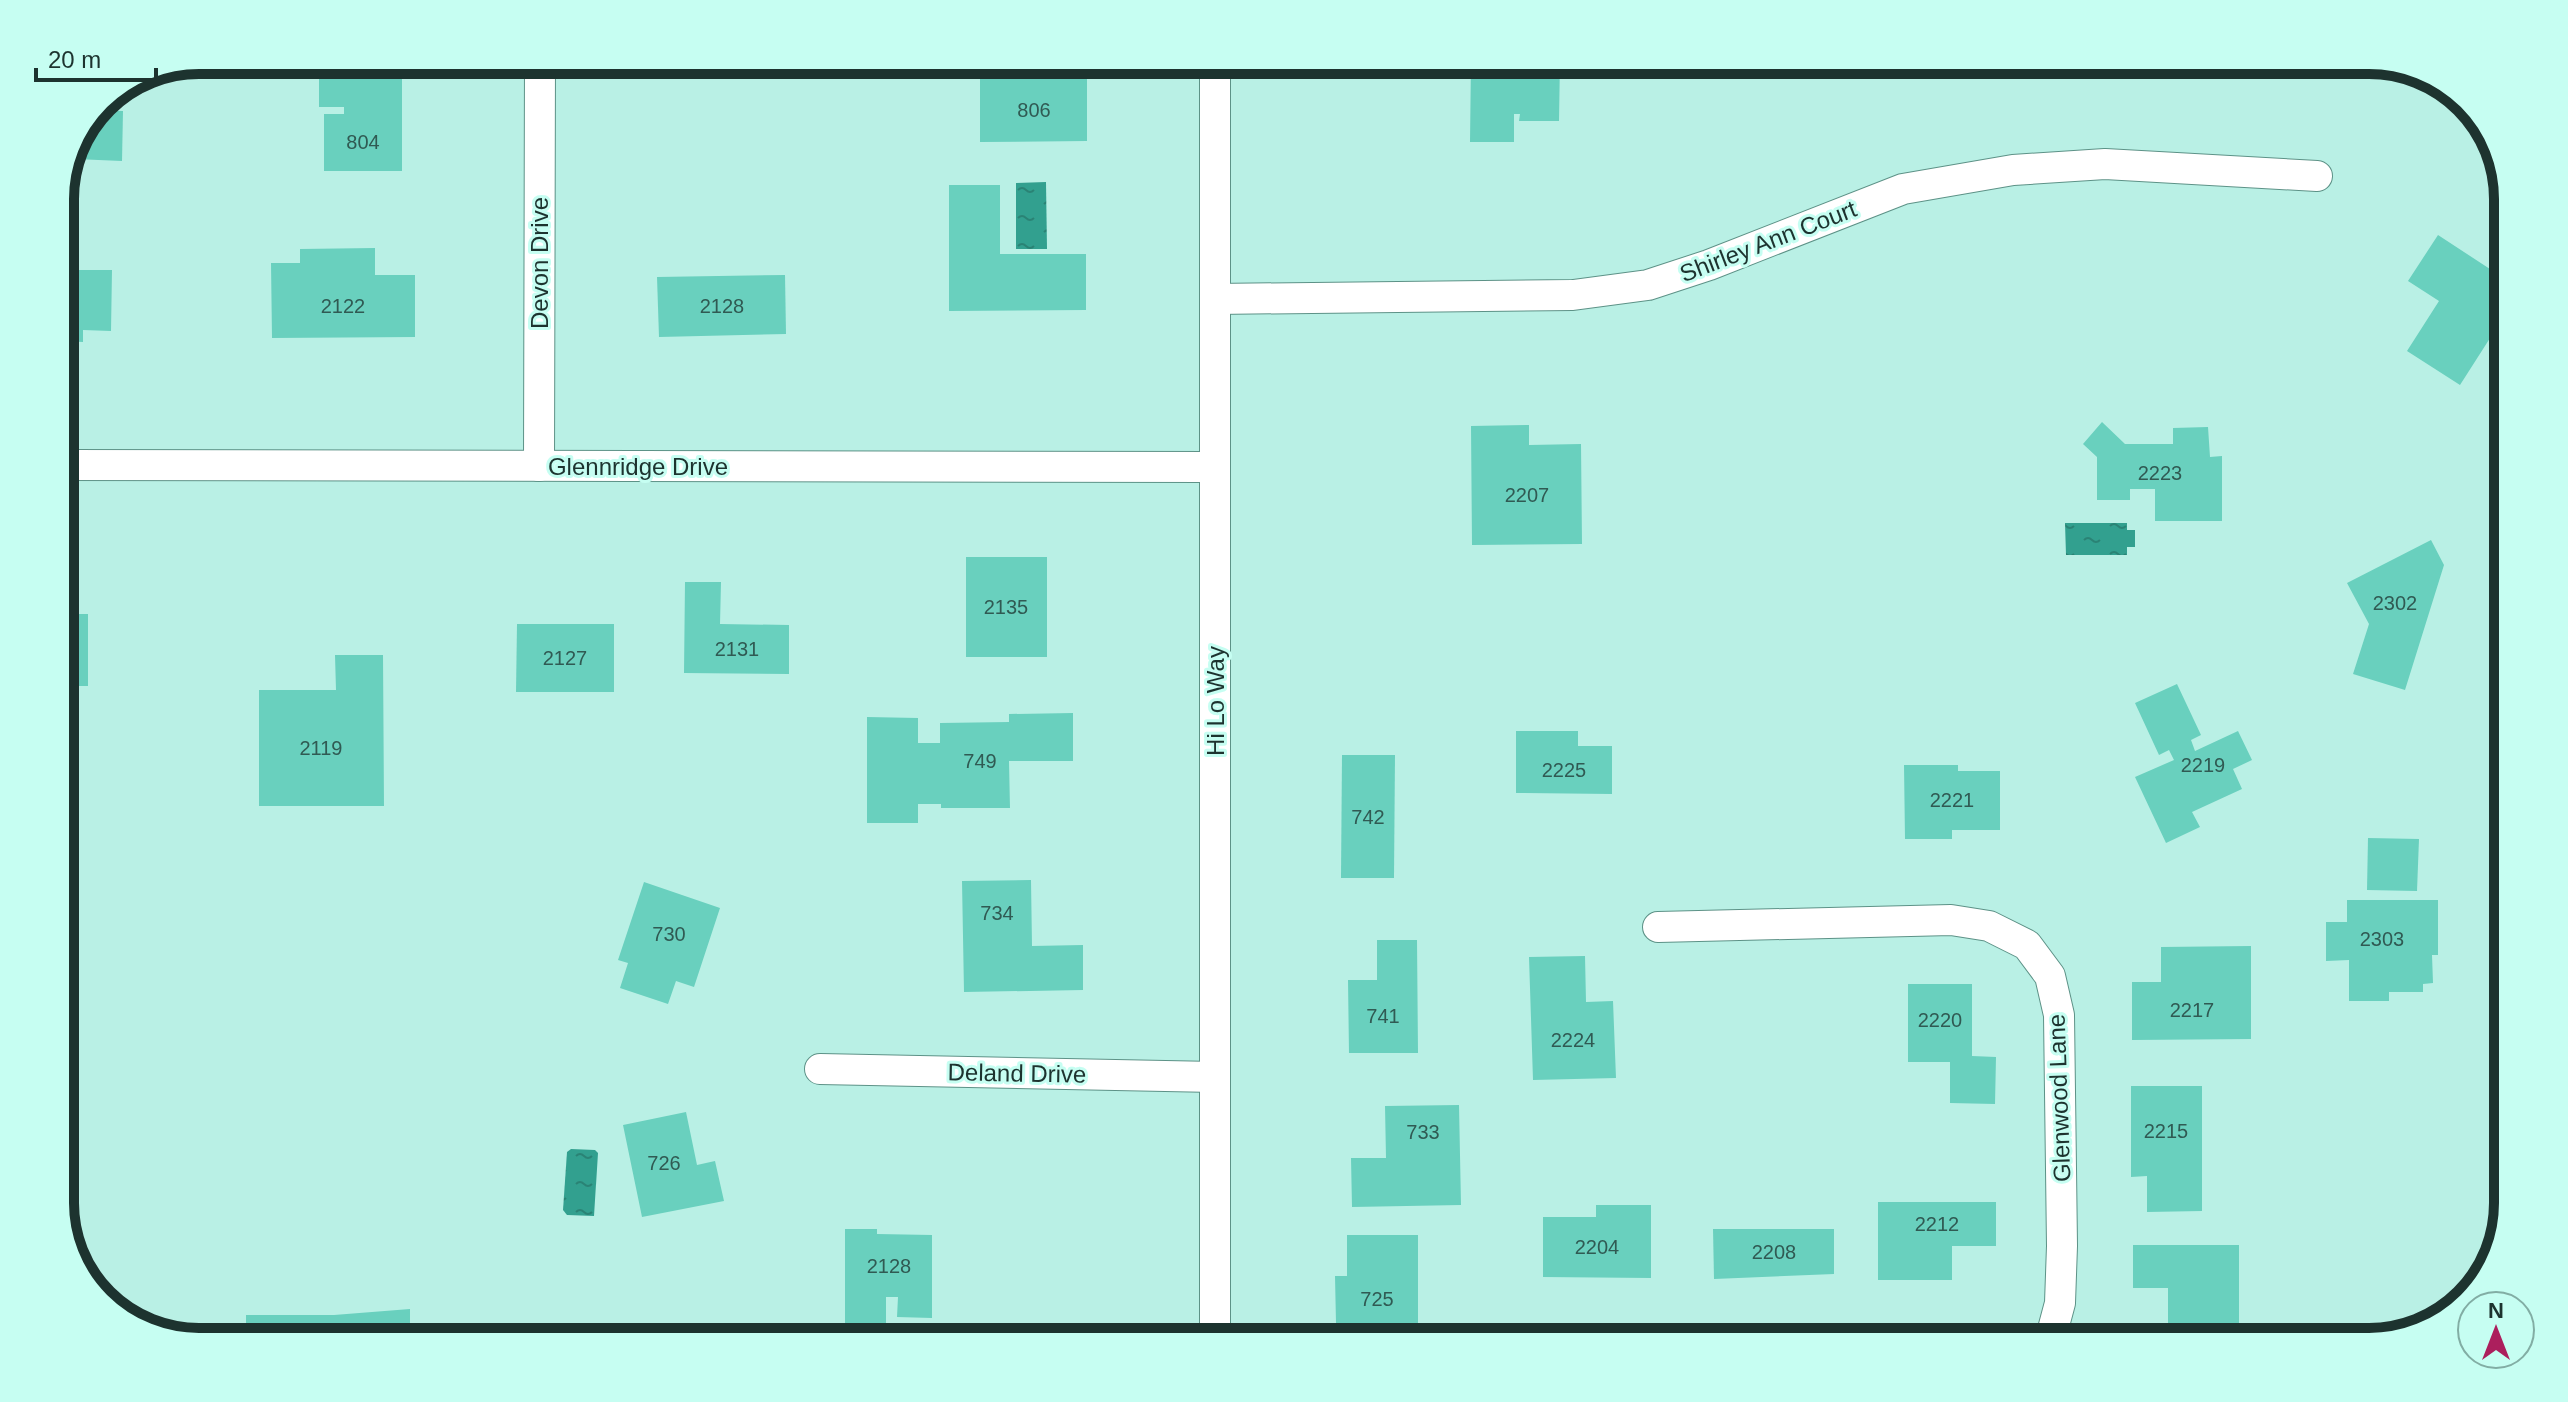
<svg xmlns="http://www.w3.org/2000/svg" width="2568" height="1402" font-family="Helvetica,sans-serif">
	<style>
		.water { fill: url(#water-ripples) }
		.building { fill: #69d0be }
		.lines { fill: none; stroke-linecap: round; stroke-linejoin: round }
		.street-casing { stroke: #5d9287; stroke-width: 32 }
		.street { stroke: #fff; stroke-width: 30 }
		.labels { text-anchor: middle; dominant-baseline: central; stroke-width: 6; stroke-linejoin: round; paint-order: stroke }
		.number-label { font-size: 20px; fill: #305a53 }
		.street-label { font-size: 24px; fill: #1d332f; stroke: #c6fef2 }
		.rim { fill: none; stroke: #1d332f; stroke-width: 10 }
	</style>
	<defs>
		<pattern id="water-ripples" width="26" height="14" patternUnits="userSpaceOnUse" patternTransform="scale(2)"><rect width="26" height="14" fill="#32a08f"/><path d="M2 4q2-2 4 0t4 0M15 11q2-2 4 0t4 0" fill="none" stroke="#2a8375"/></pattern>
	</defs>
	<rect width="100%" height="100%" fill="#b9f0e5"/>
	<g class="water">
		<path d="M1046,182L1047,249H1016V183Z"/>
		<path d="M2065,523H2127V530H2135V547H2127V555H2066Z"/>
		<path d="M571,1149L595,1150L598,1153L594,1216L567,1215L563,1210L567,1152Z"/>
	</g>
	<g class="building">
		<path d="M344,60H402V171H324V114H344V107H319V72H344Z"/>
		<path d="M1028,60H1087V141L980,142V78L1028,77Z"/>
		<path d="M1471,60H1560L1559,121H1519L1520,114H1514V142H1470Z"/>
		<rect x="1817" y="60" width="91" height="14"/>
		<path d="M97,110L123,111L122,161L75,159Z"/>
		<path d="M949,185H1000V254H1086V310L949,311Z"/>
		<path d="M2438,235L2493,271L2490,275L2508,287V310L2460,385L2407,351L2439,301L2408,281Z"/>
		<path d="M375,248V275H415V337L272,338L271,263H300V249Z"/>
		<path d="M60,270H112L111,331L83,330V342L60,341Z"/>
		<path d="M785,275L786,334L659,337L657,277Z"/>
		<path d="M2102,422L2125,444H2173V428L2208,427L2210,457L2222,456V521H2155V489H2130V500H2097V457L2083,444Z"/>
		<path d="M1529,425V445L1581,444L1582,544L1472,545L1471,426Z"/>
		<path d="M2431,540L2444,565L2405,690L2353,674L2369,624L2347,583Z"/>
		<rect x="966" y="557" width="81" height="100"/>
		<path d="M685,582H721L720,624L789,625V674L684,673Z"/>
		<rect x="60" y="614" width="28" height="72"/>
		<path d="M517,624H614V692H516Z"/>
		<path d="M335,655H383L384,806H259V690H336Z"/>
		<path d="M2177,684L2201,735L2191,740L2195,751L2238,731L2252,760L2233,769L2242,789L2192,812L2200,827L2166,843L2135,777L2174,760L2169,750L2159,755L2135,703Z"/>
		<path d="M1073,713V761H1009L1010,808H941V804H918V823H867V717L918,718V743H940V723L1009,722V714Z"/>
		<path d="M1516,731H1578V746H1612V794L1516,793Z"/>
		<path d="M1342,755H1395L1394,878H1341Z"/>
		<path d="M1904,765H1958V771H2000V830H1952V839H1905Z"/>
		<path d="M2368,838L2419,839L2417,891L2367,890Z"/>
		<path d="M1031,880L1032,946L1083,945V990L964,992L962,881Z"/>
		<path d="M644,882L720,908L694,987L676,981L668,1004L620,988L628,963L618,960Z"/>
		<path d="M2347,900H2438V955H2432L2433,983L2423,984V992H2389V1001H2349V960L2326,961V922H2347Z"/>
		<path d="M1377,940H1417L1418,1053H1349L1348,980H1377Z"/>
		<path d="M2251,946V1039L2132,1040V982H2161V947Z"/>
		<path d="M1585,956L1586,1002L1613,1001L1616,1078L1533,1080L1529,957Z"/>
		<path d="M1908,984H1972V1056L1996,1057L1995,1104L1950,1103V1062H1908Z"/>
		<path d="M2131,1086H2202V1211L2147,1212V1176L2131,1177Z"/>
		<path d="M1459,1105L1461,1205L1352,1207L1351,1158H1386L1385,1106Z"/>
		<path d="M686,1112L697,1165L715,1161L724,1201L642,1217L623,1125Z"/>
		<path d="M1878,1202H1996V1246H1952V1280H1878Z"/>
		<path d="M1596,1205H1651V1278L1543,1277V1217H1596Z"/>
		<path d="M845,1229H877V1234L932,1235V1318L897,1317L898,1297H886V1335H845Z"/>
		<path d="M1713,1229H1834V1274L1714,1279Z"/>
		<path d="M1347,1235H1418V1323H1336L1335,1276H1347Z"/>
		<path d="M2133,1245H2239V1342H2168V1288H2133Z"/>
		<path d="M410,1309V1342H246V1315H334Z"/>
	</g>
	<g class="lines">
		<g class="street-casing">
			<g id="street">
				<path d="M1215,299L1573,295L1648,285L1709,265L1903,189L2013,170L2105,164L2317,176"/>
				<path d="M60,465L1215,467"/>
				<path d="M539,466L540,60"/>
				<path d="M1658,927L1951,920L1989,926L2027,945L2050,976L2059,1015L2062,1246L2060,1303L2052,1333L2045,1342"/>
				<path d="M820,1069L1215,1077"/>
				<path d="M1215,1342V60"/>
			</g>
		</g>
		<use href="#street" class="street"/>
	</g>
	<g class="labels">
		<g class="number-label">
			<text x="1034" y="110">806</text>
			<text x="363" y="142">804</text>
			<text x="343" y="306">2122</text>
			<text x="722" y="306">2128</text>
			<text x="2160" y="473">2223</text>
			<text x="1527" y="495">2207</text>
			<text x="2395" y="603">2302</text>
			<text x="1006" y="607">2135</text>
			<text x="737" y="649">2131</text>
			<text x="565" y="658">2127</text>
			<text x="321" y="748">2119</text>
			<text x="980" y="761">749</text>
			<text x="2203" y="765">2219</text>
			<text x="1564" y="770">2225</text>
			<text x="1952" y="800">2221</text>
			<text x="1368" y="817">742</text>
			<text x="997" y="913">734</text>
			<text x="669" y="934">730</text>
			<text x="2382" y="939">2303</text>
			<text x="2192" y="1010">2217</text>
			<text x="1383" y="1016">741</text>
			<text x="1940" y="1020">2220</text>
			<text x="1573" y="1040">2224</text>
			<text x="2166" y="1131">2215</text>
			<text x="1423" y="1132">733</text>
			<text x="664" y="1163">726</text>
			<text x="1937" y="1224">2212</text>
			<text x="1597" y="1247">2204</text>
			<text x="1774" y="1252">2208</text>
			<text x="889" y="1266">2128</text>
			<text x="1377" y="1299">725</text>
		</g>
		<g class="street-label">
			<text transform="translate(1768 241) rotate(-21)">Shirley Ann Court</text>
			<text transform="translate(539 263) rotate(-90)">Devon Drive</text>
			<text x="638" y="466">Glennridge Drive</text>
			<text transform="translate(1215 701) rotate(-90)">Hi Lo Way</text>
			<text transform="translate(1017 1073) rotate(1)">Deland Drive</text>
			<text transform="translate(2059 1098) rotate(-92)">Glenwood Lane</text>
		</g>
	</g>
	<path d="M0 0H2568V1402H0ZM199 74H2369A125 125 0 0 1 2494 199V1203A125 125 0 0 1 2369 1328H199A125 125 0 0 1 74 1203V199A125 125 0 0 1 199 74Z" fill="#c6fef2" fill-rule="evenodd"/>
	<path class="rim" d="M199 74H2369A125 125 0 0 1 2494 199V1203A125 125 0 0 1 2369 1328H199A125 125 0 0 1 74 1203V199A125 125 0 0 1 199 74Z"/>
	<g transform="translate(2496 1330)"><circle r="38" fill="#c6fef2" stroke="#82ada4" stroke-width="2"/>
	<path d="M0-6L14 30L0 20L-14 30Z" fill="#ac1f5d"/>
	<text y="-12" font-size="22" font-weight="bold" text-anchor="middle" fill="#1d332f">N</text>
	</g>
	<path d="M36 68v12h120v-12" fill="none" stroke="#1d332f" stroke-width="4"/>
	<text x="48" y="68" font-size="24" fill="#1d332f" stroke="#c6fef2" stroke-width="6" paint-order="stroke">20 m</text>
</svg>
